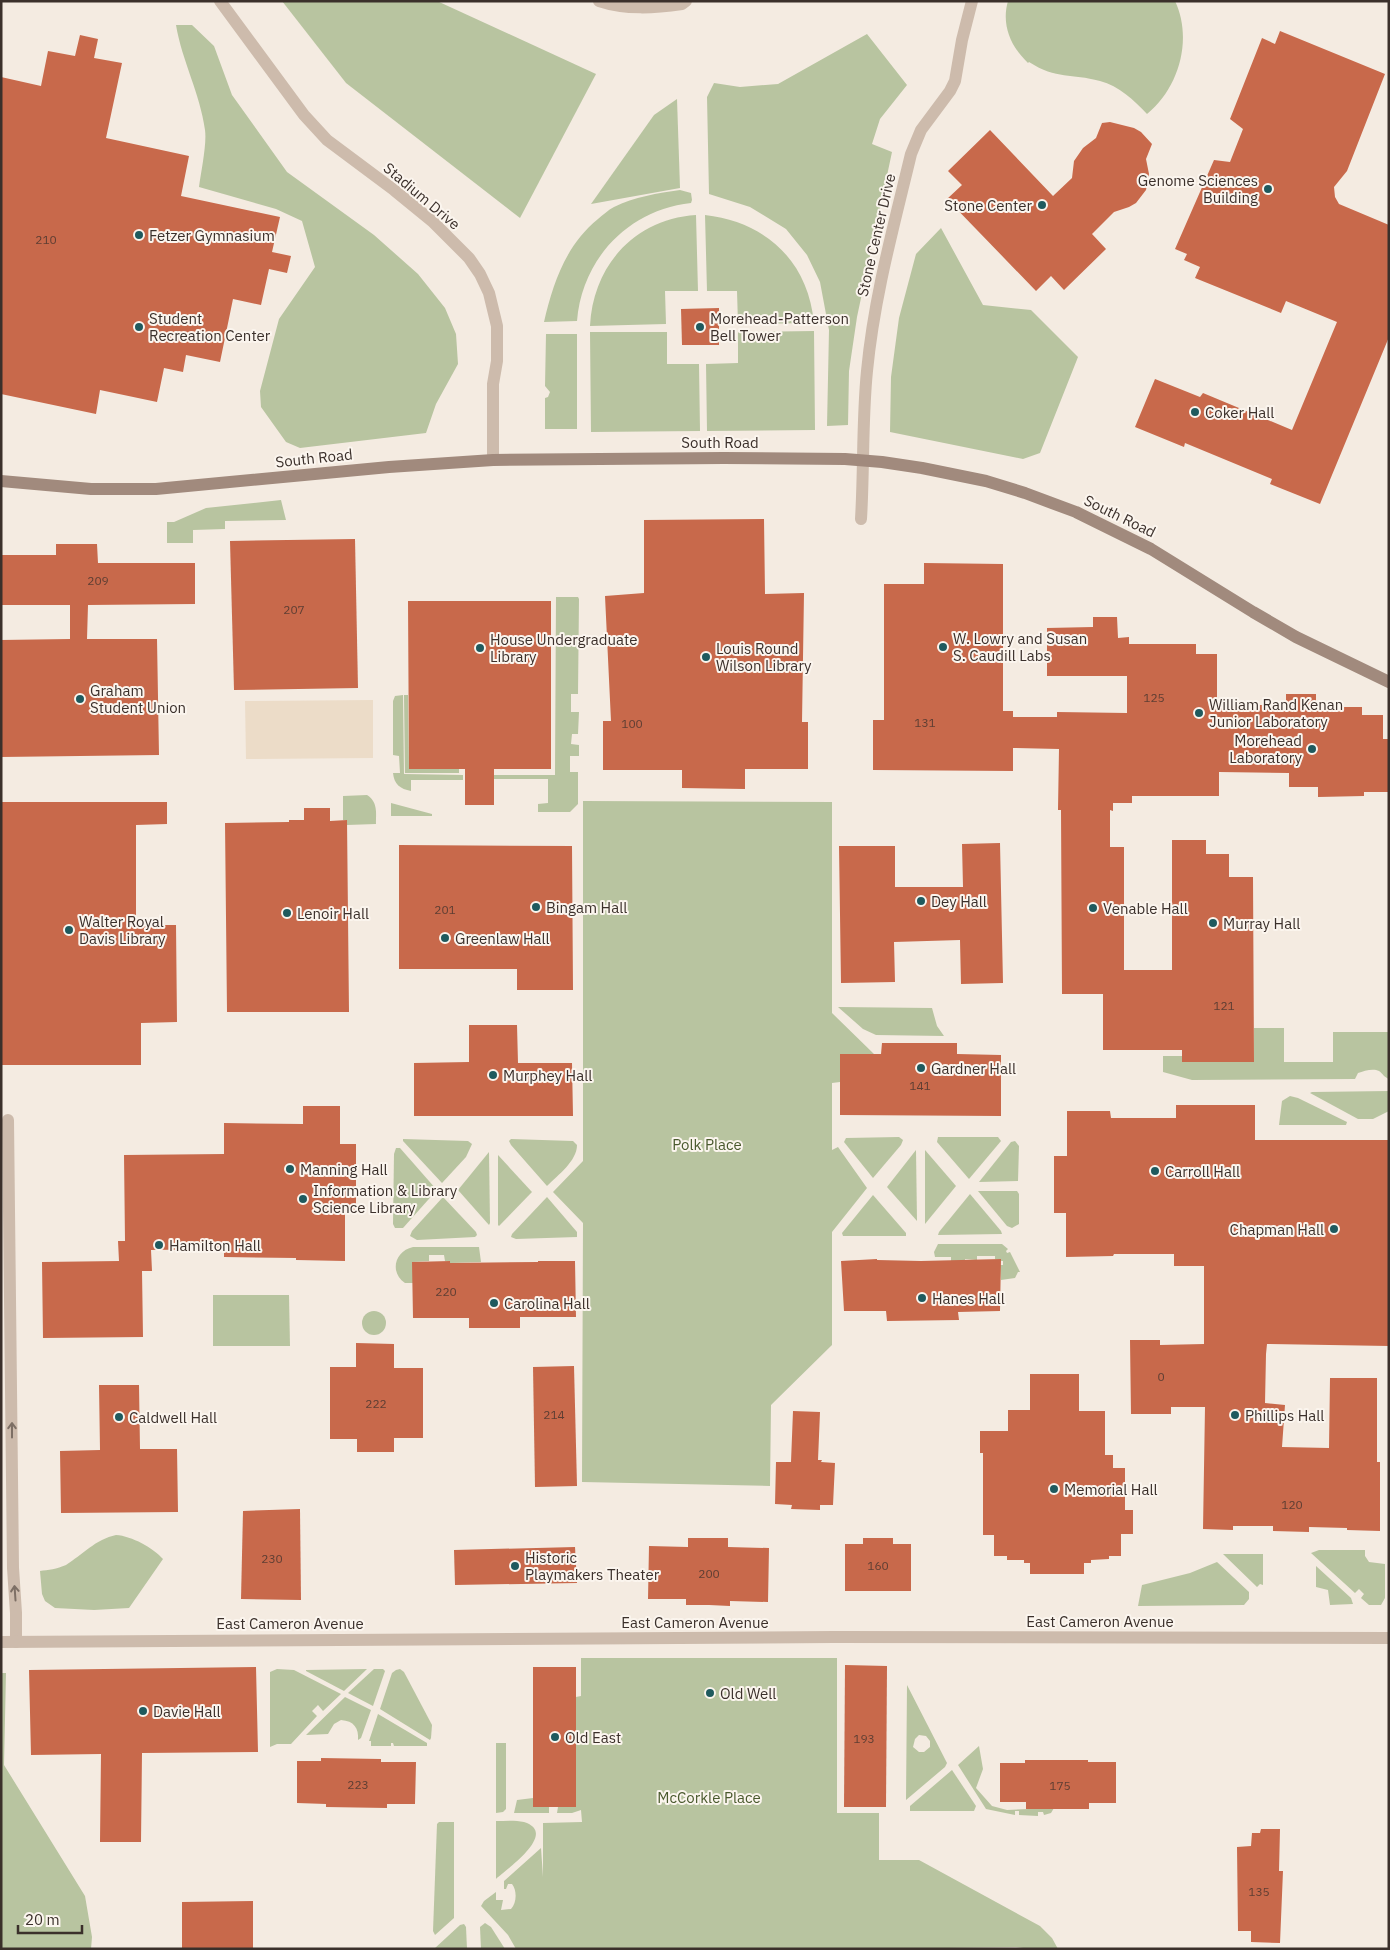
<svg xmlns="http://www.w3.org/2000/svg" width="1390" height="1950" font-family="'IBM Plex Sans',sans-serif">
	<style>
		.green { fill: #b8c4a0; fill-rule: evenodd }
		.plaza { fill: #ecdcc8 }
		.building { fill: #c8694b }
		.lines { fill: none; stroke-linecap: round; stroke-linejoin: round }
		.street { stroke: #cdbbac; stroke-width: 12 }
		.secondary { stroke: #a18a7d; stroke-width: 12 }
		.oneway { stroke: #7d6f65 }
		.poi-dot { fill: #1f5a5e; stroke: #fbf5ee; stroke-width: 2 }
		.labels { text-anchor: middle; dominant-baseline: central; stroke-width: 4; stroke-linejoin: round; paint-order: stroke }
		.number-label { font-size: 12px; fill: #5e3e33 }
		.poi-label { font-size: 15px; fill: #3b302b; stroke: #fbf5ee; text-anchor: start }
		.street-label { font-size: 15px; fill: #3b302b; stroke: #fbf5ee }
		.park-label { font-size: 15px; fill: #4a5a2e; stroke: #fbf5ee }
	</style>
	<rect width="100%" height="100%" fill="#f4ebe1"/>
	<g class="green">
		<path d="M282,1H437L596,74L520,218L346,83Z"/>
		<path d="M1008,1H1175C1193,39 1179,88 1147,114C1134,100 1119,86 1100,81C1071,73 1057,80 1029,62L1028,63C1011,47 1001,25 1008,1Z"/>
		<path d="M176,25H192L214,46L232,95L287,172L374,235L418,274L445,308L456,334L458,364L436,404L426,433L300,448L286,442L261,407L260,391L279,319L315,267L302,221L276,209L199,187C201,172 207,144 205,130C200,93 182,61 176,25Z"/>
		<path d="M867,34L907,85L880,119L872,144L892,152L857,317L849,371L848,425L827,426L829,330L820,282L807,255L786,229L750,207L709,194L707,97L714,83L740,87L778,84Z"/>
		<path d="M677,99L680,188L591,204L654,115Z"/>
		<path d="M680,190L691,193L692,200L691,203C628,210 582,259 577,321L544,322C553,283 566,245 598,219C603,215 608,210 614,207C634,197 658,193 680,190Z"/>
		<path d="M696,215L698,291H665L666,324L590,326C593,265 635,219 696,215Z"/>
		<path d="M705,215C766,222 808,261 814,323L738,324L737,291H707Z"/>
		<path d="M941,228L983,305L1031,310L1078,357L1040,453L1023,459L890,432L891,377L899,318L916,254Z"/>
		<path d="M814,331L815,430L707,431L706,364L738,363V332Z"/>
		<path d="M590,332H667V364H699L700,431L591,432Z"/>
		<path d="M546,334H577V429H545V398L548,397L550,392L545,386Z"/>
		<path d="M281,500L286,520L225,521V529L193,530V543H167V522H174L206,508Z"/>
		<path d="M556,597H578L579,599L578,694H571V712H579L578,734H572L571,744L579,745V756H570V772H578V804L570,812H538V804L548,803V779H494V775H555Z"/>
		<path d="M403,695L404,774L463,775V780H411V791C400,789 394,784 393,773H400L399,756L393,755V701L395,696Z"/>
		<path d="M404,695H408L409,769H459V773H405Z"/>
		<path d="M367,795C378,802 376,813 376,824L347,825V820H343V796Z"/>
		<path d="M583,801L832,802V1013L874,1054H841L840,1082L832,1083V1150L838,1147L867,1188L832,1232V1345L771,1405L770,1486L582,1482L583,1223L553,1192L583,1161Z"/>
		<path d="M391,803L432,814V816H391Z"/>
		<path d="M838,1007L932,1008L937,1026L944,1036L876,1035L863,1029Z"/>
		<path d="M1254,1028H1284V1062H1333V1032H1389V1079C1384,1077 1383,1074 1379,1071C1373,1068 1364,1071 1358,1073L1355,1079L1192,1080L1163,1072V1056H1182V1062H1254Z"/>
		<path d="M1389,1091V1111L1373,1119H1358L1310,1093L1312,1092Z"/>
		<path d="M1290,1096L1298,1098L1347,1122L1346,1125H1279L1282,1101Z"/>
		<path d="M899,1137L903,1140L901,1145L873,1178L844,1142L846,1138Z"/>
		<path d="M938,1137H998L1001,1141L969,1179L937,1142Z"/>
		<path d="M403,1139L468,1141L472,1144L466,1157L442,1183L403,1141Z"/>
		<path d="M511,1139L573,1141L577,1145C577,1161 558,1175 547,1186L511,1145L509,1141Z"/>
		<path d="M1015,1141L1019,1146L1018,1181L979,1182L1011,1142Z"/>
		<path d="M396,1148H400L436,1189V1191L403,1228H395L393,1224L394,1154Z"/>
		<path d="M916,1150L917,1221L887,1187Z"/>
		<path d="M925,1150L956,1186L925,1224Z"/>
		<path d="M489,1152L490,1223L489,1225L458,1190Z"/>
		<path d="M498,1155L532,1192L499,1226L498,1225Z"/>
		<path d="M978,1191H1017L1019,1194V1224L1012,1228L1007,1226Z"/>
		<path d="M970,1194L1001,1231L1002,1234L938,1235L939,1232Z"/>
		<path d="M873,1195L906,1233V1236H843L842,1233Z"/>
		<path d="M443,1197L476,1232L477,1235L475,1237L417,1240L410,1236L412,1231Z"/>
		<path d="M547,1197L577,1232V1237L516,1239L511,1237L512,1234Z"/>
		<path d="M938,1244H1002L1008,1249L1006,1251L1007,1253L1010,1252L1020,1272H1018L1015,1278L1001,1280L1000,1265H1003V1261H1001L1000,1259H995V1256H977V1260L965,1259V1261H951V1257H935L934,1252Z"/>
		<path d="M413,1247H479L481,1262L450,1263V1261H445L444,1255H429V1261L413,1262V1283H405C389,1272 395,1251 413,1247Z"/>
		<path d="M213,1295H289L290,1346H213Z"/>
		<circle cx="374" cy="1323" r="12"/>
		<path d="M116,1535C132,1536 153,1548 163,1559L129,1608L94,1610L55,1608L45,1601L42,1594L40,1571C48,1570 57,1569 66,1565C82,1555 96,1539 116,1535Z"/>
		<path d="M1319,1550H1365V1556L1369,1562L1385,1564V1598L1381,1605H1369L1361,1598L1364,1594L1359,1589L1355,1593L1311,1553Z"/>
		<path d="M1223,1554H1263V1585L1260,1584L1257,1587Z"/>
		<path d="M1217,1562L1249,1592V1599L1244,1605L1138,1606L1142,1585L1190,1573Z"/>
		<path d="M1316,1566L1351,1598L1353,1604L1330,1605L1328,1590L1316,1587Z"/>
		<path d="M581,1658H837V1813H879V1860H919L1040,1926L1052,1938L1058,1949H1030L1016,1947L879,1949H516L508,1935L481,1906L484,1901L496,1892V1900H503L501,1910L511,1909C517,1903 517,1890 512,1884H508L506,1889H504V1881L541,1848L543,1877V1823L582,1822L581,1810L572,1813H557L558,1807H576V1743H581V1736H576V1697L581,1696Z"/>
		<path d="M277,1669L294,1670L341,1694L323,1711L318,1705L312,1711L317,1716L291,1744H277L270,1747V1672Z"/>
		<path d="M367,1669L344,1691L306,1671V1670Z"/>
		<path d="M374,1669H383L385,1671L373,1706L348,1693Z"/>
		<path d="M400,1669L404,1672L432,1725L431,1738L430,1740L380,1709L392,1673L396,1670Z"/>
		<path d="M1,1673H6L4,1765L85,1896L92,1937L91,1949H1Z"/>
		<path d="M907,1685L947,1763L945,1767L906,1800ZM919,1735L926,1736L930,1741V1747L924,1752H919L913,1747L915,1739Z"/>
		<path d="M345,1697L371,1710L361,1738L358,1740C359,1728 354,1721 341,1720L334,1724L328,1734L306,1735Z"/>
		<path d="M378,1714L427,1743V1746H394L393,1743H391V1746H371V1741H369Z"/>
		<path d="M496,1743H506V1809L503,1812L496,1813Z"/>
		<path d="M979,1746L983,1769L976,1788L992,1806L1007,1810L1054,1808L1051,1813L1044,1815L1043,1812H1038V1816L1019,1815V1811H1015V1815L986,1809L958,1765Z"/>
		<path d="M952,1770L976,1806L974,1811H910V1806Z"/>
		<path d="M533,1798V1806L549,1807V1813H514L517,1800Z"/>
		<path d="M496,1821C505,1821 515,1820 524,1822C559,1833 507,1869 496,1879Z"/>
		<path d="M439,1822H454V1918L435,1935L433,1931L437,1824Z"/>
		<path d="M485,1923L491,1927L505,1949H481L480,1927Z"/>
		<path d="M464,1924L466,1927L467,1949H434L460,1925Z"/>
	</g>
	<path class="plaza" d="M373,700V758L246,759L245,701Z"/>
	<g class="building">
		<path d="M1280,31L1385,74L1347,171L1334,187L1335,197L1339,204L1389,225V337L1320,504L1270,484L1272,479L1185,443L1184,447L1135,427L1155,379L1200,397L1203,393L1292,430L1337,322L1286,301L1281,313L1195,278L1200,267L1184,260L1187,254L1175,249L1214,160L1230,162L1243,129L1230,119L1262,38L1275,44Z"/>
		<path d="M80,35L98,39L94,58L122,63L106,138L189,156L181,196L280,217L272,252L291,256L287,273L269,269L261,305L233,299L220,362L186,355L183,372L164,368L157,402L100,390L96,414L1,394V77L41,86L48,51L75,56Z"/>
		<path d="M1110,122L1134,128L1141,132L1152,144L1146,159L1149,174L1146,190L1136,203L1129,207L1114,212L1092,234L1106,249L1064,290L1051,276L1036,291L947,199L962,185L948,171L990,130L1053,196L1072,178L1074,161L1083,148L1096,138L1102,123Z"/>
		<path d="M719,308V345H682L681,309Z"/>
		<path d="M764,519L765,594L804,593L802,722H808V769H745V789L682,788V770H603V721H611L605,596L644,593V520Z"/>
		<path d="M355,539L358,688L234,690L230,541Z"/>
		<path d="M56,544H97L98,563H195V604L88,605L87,639H157L159,755L1,757V640L70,639V605H1V555H56Z"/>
		<path d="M924,563L1003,564V711H1013V717H1057V712L1127,713V676H1047V628L1093,627V617H1117L1118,638L1129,637V644H1196V654H1217V705H1286V694H1316V707H1362V715H1383V739H1389V792H1364V796L1318,797V787H1289V773L1219,772V796H1132V803H1113V811L1110,810V847H1124V970H1172V840H1206V854H1229V877H1253L1254,1062H1182V1050H1103V994H1062L1061,810H1058L1059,749L1013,748V771L873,770V720H884V584H924Z"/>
		<path d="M408,601H551V769H494V805H465V769H409Z"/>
		<path d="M1,802H167V824L136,825V925H176L177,1022L141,1023V1065H1Z"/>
		<path d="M304,808H330V821L347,820L349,1012H227L225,823L289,822V820H304Z"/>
		<path d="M1000,843L1003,983L961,984L960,940L894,942L895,982L841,983L839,846H895V887H963L962,844Z"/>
		<path d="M399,845L572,846L573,990H517V969H399Z"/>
		<path d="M469,1025H517L518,1063H572L573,1116H414V1063L469,1062Z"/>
		<path d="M882,1043H957V1054L1001,1055V1116L840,1115V1054H881Z"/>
		<path d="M1176,1105H1255V1140H1389V1346L1267,1344L1266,1354L1265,1403L1285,1405L1282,1447L1329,1448L1330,1378H1377V1462H1380V1531L1347,1530V1528L1309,1527V1532L1273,1531V1526H1233V1530L1203,1529L1205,1407H1171V1414H1131L1130,1340H1160V1345L1204,1344V1266H1174V1254H1114L1113,1256L1066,1257V1213H1054V1156H1067V1111H1110L1111,1118H1176Z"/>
		<path d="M303,1106H340V1144H356V1213H345V1261L296,1260V1258L224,1257V1249L151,1250L152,1271H142L143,1337L43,1338L42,1262L119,1261L118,1241H125L124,1155L224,1154V1123L303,1124Z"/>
		<path d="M877,1259V1260L921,1261L1001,1259L1000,1311L958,1312L959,1320L887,1321L886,1311H844L841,1261Z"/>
		<path d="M450,1261V1263L538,1262V1261H575L576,1317H520V1328H469V1318H413L412,1262Z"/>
		<path d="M356,1343L394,1344V1368H423V1438H394V1452H357V1439H330V1367H356Z"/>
		<path d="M574,1366L577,1486L535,1487L533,1367Z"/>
		<path d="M1030,1374H1079V1411H1105V1455H1113V1468H1125V1510H1133V1534H1121V1556H1109V1559L1091,1560V1563H1084V1574H1030V1563H1024V1560H1007V1556H994V1535H983V1453H980V1431H1008V1410H1030Z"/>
		<path d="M99,1385H139L140,1449H177L178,1512L61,1513L60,1451L100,1450Z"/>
		<path d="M793,1411L820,1412L818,1460H822L821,1462L835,1463L833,1505H820V1510L791,1509L792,1505L775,1504L776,1462H791Z"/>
		<path d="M300,1509L301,1600L241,1599L243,1511Z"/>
		<path d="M688,1538H728V1547L769,1548L768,1602L730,1601V1606L709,1605H686V1599H648L649,1546L688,1547Z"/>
		<path d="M863,1538H893V1544H911V1591H845V1544H863Z"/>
		<path d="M575,1547L577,1583L455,1585L454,1550Z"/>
		<path d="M845,1665L887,1666L886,1807H844Z"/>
		<path d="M256,1667L258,1752L142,1753L141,1842H100L101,1754L31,1755L29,1670Z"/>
		<rect x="533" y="1667" width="43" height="140"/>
		<path d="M321,1758L381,1759V1762H416L415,1804H387V1808L326,1807V1804L297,1803V1761H321Z"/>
		<path d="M1025,1760H1088V1762H1116V1803H1089V1809H1026V1802H1000V1763H1025Z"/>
		<path d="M1261,1829H1280L1279,1871H1283L1280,1943L1251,1942V1931H1238L1237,1847L1251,1846L1252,1833H1260Z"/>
		<path d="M253,1901V1949H182V1902Z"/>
	</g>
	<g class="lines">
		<g class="street">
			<path d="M220,1L304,115L327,140L394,190L432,221L469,258L480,274L489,293L497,326V361L493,384V460"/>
			<path d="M599,1C626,10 655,8 682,4L686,1"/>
			<path d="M861,519C864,470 862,420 867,371C874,297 894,225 911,154L921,130L950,91L955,81L962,40L972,1"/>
			<path d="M8,1120L13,1568L16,1613V1642"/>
			<path d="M1,1642L834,1637L1389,1638"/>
		</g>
		<path class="secondary" d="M1,481L91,489H156L389,467L493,460L723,458L845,459L882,462L922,468L986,481L1025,493L1076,512L1151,549L1253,612L1296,637L1389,682"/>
	</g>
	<defs><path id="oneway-shaft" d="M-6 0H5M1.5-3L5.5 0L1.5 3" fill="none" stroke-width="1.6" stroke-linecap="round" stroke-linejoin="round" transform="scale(1.25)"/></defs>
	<g class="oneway">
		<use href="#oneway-shaft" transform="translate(12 1430) rotate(-90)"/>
		<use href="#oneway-shaft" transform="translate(15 1593) rotate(-94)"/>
	</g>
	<g class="poi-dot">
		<circle cx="1268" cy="189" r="5"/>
		<circle cx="1042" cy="205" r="5"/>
		<circle cx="139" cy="235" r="5"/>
		<circle cx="139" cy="327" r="5"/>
		<circle cx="700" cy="327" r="5"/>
		<circle cx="1195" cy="412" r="5"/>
		<circle cx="943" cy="647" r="5"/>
		<circle cx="480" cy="648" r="5"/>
		<circle cx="706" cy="657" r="5"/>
		<circle cx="80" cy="699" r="5"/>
		<circle cx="1199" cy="713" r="5"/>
		<circle cx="1312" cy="749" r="5"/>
		<circle cx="921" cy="901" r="5"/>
		<circle cx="536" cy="907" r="5"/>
		<circle cx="1093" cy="908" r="5"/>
		<circle cx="287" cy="913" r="5"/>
		<circle cx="1213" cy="923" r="5"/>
		<circle cx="69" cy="930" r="5"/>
		<circle cx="445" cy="938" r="5"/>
		<circle cx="921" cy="1068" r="5"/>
		<circle cx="493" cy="1075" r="5"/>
		<circle cx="290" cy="1169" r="5"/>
		<circle cx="1155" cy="1171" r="5"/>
		<circle cx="303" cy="1199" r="5"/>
		<circle cx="1334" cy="1229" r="5"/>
		<circle cx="159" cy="1245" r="5"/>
		<circle cx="922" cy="1298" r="5"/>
		<circle cx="494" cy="1303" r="5"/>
		<circle cx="1235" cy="1415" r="5"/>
		<circle cx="119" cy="1417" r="5"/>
		<circle cx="1054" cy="1489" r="5"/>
		<circle cx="515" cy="1566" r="5"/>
		<circle cx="710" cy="1693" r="5"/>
		<circle cx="143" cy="1711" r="5"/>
		<circle cx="555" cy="1737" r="5"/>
	</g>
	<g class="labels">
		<g class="number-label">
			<text x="46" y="239">210</text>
			<text x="98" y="580">209</text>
			<text x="294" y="609">207</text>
			<text x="1154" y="697">125</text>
			<text x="925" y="722">131</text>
			<text x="632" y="723">100</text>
			<text x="445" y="909">201</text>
			<text x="1224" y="1005">121</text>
			<text x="920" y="1085">141</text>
			<text x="446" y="1291">220</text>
			<text x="1161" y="1376">0</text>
			<text x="376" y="1403">222</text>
			<text x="554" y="1414">214</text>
			<text x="1292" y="1504">120</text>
			<text x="272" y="1558">230</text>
			<text x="878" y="1565">160</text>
			<text x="709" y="1573">200</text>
			<text x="864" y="1738">193</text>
			<text x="358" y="1784">223</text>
			<text x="1060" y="1785">175</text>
			<text x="1259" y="1891">135</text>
		</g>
		<g class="poi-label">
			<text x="1258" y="180" text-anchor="end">Genome Sciences<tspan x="1258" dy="17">Building</tspan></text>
			<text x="1032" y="205" text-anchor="end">Stone Center</text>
			<text x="149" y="235">Fetzer Gymnasium</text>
			<text x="149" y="318">Student<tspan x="149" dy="17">Recreation Center</tspan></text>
			<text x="710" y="318">Morehead-Patterson<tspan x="710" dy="17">Bell Tower</tspan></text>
			<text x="1205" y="412">Coker Hall</text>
			<text x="953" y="638">W. Lowry and Susan<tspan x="953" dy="17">S. Caudill Labs</tspan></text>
			<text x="490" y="639">House Undergraduate<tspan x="490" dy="17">Library</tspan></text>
			<text x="716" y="648">Louis Round<tspan x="716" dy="17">Wilson Library</tspan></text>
			<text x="90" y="690">Graham<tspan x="90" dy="17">Student Union</tspan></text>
			<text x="1209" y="704">William Rand Kenan<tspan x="1209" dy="17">Junior Laboratory</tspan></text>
			<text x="1302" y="740" text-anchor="end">Morehead<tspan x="1302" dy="17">Laboratory</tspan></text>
			<text x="931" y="901">Dey Hall</text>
			<text x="546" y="907">Bingam Hall</text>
			<text x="1103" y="908">Venable Hall</text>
			<text x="297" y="913">Lenoir Hall</text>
			<text x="79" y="921">Walter Royal<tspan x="79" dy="17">Davis Library</tspan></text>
			<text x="1223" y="923">Murray Hall</text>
			<text x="455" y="938">Greenlaw Hall</text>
			<text x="931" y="1068">Gardner Hall</text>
			<text x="503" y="1075">Murphey Hall</text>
			<text x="300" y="1169">Manning Hall</text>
			<text x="1165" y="1171">Carroll Hall</text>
			<text x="313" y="1190">Information &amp; Library<tspan x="313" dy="17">Science Library</tspan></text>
			<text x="1324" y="1229" text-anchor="end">Chapman Hall</text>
			<text x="169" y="1245">Hamilton Hall</text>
			<text x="932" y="1298">Hanes Hall</text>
			<text x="504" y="1303">Carolina Hall</text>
			<text x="1245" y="1415">Phillips Hall</text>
			<text x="129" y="1417">Caldwell Hall</text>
			<text x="1064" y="1489">Memorial Hall</text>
			<text x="525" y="1557">Historic<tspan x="525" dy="17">Playmakers Theater</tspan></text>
			<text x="720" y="1693">Old Well</text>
			<text x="153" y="1711">Davie Hall</text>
			<text x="565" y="1737">Old East</text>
		</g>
		<g class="street-label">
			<text transform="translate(422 196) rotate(40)">Stadium Drive</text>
			<text transform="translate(876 235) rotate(-77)">Stone Center Drive</text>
			<text x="720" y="442">South Road</text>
			<text transform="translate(314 458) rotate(-6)">South Road</text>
			<text transform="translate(1120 516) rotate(26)">South Road</text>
			<text x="1100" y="1621">East Cameron Avenue</text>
			<text x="695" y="1622">East Cameron Avenue</text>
			<text x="290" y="1623">East Cameron Avenue</text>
		</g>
		<g class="park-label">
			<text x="707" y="1144">Polk Place</text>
			<text x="709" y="1797">McCorkle Place</text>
		</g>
	</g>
	<rect width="1390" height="1950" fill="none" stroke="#3b302b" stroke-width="5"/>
	<path d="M18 1925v8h64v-8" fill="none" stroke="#3b302b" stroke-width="2.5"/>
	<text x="25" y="1925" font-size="15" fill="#3b302b" stroke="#fbf5ee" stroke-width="4" paint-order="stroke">20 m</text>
</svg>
